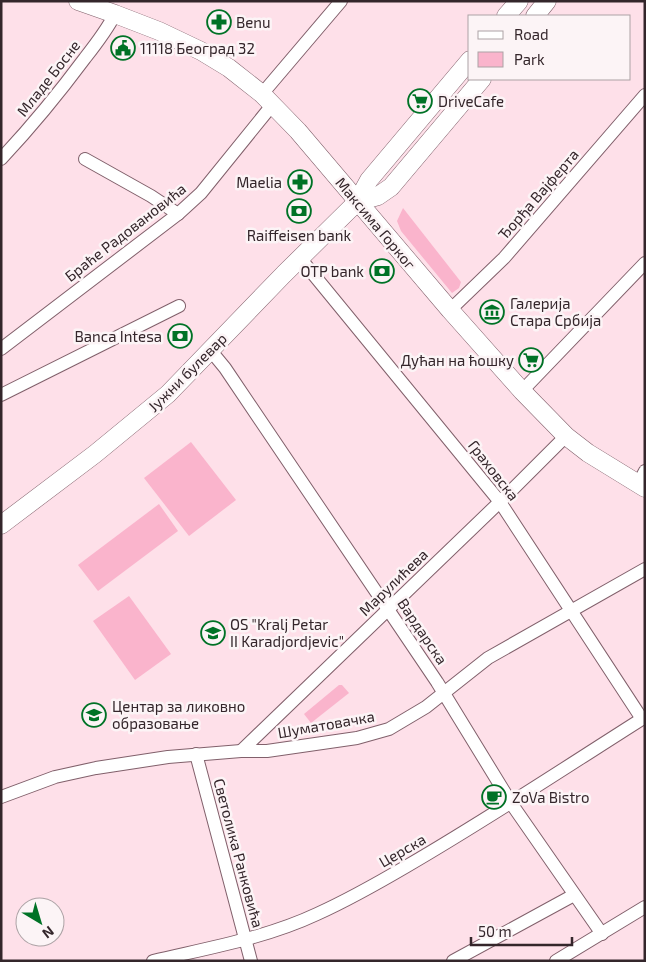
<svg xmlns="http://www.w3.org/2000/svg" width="646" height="962" font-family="'Exo 2',sans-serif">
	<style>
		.green { fill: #fab4cc }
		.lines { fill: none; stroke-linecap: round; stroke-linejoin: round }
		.street-casing { stroke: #81606b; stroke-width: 14 }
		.secondary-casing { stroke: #81606b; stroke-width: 19 }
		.street { stroke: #fff; stroke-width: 12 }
		.secondary { stroke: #fff; stroke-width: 18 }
		.labels { text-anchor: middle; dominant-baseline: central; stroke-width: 5; stroke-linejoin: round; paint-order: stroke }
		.poi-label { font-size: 15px; fill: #34262b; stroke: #fcf4f6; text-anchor: start }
		.street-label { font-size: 15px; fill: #34262b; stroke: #fcf4f6 }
	</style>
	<rect width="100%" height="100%" fill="#fee0e9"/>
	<g class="green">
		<path d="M403,208L461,282L459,288L452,293L401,231L397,221Z"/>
		<path d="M191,442L236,500L189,536L144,478Z"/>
		<path d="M159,504L178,531L98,591L78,565Z"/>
		<path d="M129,596L171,654L135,680L93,621Z"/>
		<path d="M339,685H342L349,693L311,723L304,714Z"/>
	</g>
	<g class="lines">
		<g class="street-casing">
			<g id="street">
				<path d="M262,94L341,1"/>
				<path d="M1,159C31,127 59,93 85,58C96,44 107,30 115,14"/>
				<path d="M85,159L151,196L178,214"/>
				<path d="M300,258L500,502L642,719"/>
				<path d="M450,310L504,258L645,95"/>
				<path d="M1,349L178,214L201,193L273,104"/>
				<path d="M211,351L225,368L437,682L513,806L602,934"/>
				<path d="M522,391L645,263"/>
				<path d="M1,395L179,306"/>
				<path d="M638,484L645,471"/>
				<path d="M241,751L508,494L566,436"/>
				<path d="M196,754L251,961"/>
				<path d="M1,797L55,777L96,768L168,757L241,751H267L357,738L389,729L426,707L488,658L645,569"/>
				<path d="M153,961C208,948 266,938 317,914C348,900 378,883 407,866C488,819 566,767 645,717"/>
				<path d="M453,961L574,895"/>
				<path d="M556,961L645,907"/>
			</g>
		</g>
		<g class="secondary-casing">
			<g id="secondary">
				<path d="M78,1L115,14L159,31L201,51L229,68L262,94L298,131L450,310L522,391L566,436L588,453L645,488"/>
				<path d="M506,16L519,1"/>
				<path d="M535,16L547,1"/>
				<path d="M357,202L378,196L391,187L482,79"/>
				<path d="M1,525L95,454L168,394L284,274L357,202L369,180L470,60"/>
			</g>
		</g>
		<use href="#street" class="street"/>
		<use href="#secondary" class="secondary"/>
	</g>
	<defs>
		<g id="pharmacy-ring" transform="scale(1.25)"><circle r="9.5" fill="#fcf4f6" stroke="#007226" stroke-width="1.5"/><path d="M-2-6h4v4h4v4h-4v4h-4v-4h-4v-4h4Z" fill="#007226"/></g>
		<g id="civic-ring" transform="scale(1.25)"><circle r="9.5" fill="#fcf4f6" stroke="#007226" stroke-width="1.5"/><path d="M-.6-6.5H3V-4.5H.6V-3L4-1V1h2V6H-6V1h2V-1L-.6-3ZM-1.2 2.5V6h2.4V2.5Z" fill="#007226"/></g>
		<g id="supermarket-ring" transform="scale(1.25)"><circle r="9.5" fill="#fcf4f6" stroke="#007226" stroke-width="1.5"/><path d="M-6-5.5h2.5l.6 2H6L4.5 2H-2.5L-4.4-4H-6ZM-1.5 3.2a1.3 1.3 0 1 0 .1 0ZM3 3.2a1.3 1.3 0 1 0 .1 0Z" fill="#007226"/></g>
		<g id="bank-ring" transform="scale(1.25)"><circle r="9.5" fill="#fcf4f6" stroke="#007226" stroke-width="1.5"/><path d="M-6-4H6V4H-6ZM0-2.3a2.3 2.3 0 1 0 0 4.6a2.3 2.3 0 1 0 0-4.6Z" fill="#007226"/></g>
		<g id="museum-ring" transform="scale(1.25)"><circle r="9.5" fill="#fcf4f6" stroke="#007226" stroke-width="1.5"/><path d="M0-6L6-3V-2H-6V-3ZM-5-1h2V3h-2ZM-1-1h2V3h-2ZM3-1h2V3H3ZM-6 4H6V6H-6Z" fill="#007226"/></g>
		<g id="school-ring" transform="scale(1.25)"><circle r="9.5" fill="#fcf4f6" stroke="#007226" stroke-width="1.5"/><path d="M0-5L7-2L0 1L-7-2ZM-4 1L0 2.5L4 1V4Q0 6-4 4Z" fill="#007226"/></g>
		<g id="cafe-ring" transform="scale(1.25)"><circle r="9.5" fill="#fcf4f6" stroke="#007226" stroke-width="1.5"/><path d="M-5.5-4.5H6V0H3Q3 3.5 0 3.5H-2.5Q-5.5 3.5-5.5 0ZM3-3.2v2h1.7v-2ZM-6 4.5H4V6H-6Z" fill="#007226"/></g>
	</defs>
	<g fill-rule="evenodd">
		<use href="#pharmacy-ring" x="219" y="22"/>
		<use href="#civic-ring" x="123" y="48"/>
		<use href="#supermarket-ring" x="420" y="101"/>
		<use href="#pharmacy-ring" x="300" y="182"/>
		<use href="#bank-ring" x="299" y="211"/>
		<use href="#bank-ring" x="382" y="271"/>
		<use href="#museum-ring" x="492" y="312"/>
		<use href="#bank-ring" x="180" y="336"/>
		<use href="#supermarket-ring" x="531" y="360"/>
		<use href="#school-ring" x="213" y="633"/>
		<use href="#school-ring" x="94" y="715"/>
		<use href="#cafe-ring" x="494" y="797"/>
	</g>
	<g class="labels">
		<g class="poi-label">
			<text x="236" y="22">Benu</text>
			<text x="140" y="48">11118 Београд 32</text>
			<text x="438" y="101">DriveCafe</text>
			<text x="282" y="182" text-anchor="end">Maelia</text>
			<text x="299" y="235" text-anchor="middle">Raiffeisen bank</text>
			<text x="364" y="271" text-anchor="end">OTP bank</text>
			<text x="510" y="303">Галерија<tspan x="510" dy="17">Стара Србија</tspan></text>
			<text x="162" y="336" text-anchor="end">Banca Intesa</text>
			<text x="514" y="360" text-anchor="end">Дућан на ћошку</text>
			<text x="230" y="624">OS "Kralj Petar<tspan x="230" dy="17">II Karadjordjevic"</tspan></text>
			<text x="112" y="706">Центар за ликовно<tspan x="112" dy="17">образовање</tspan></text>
			<text x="512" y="797">ZoVa Bistro</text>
		</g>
		<g class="street-label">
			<text transform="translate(48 78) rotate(-52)">Младе Босне</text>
			<text transform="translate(538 194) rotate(-49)">Ђорђа Вајферта</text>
			<text transform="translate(376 223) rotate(50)">Максима Горког</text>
			<text transform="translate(125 232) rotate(-38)">Браће Радовановића</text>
			<text transform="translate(187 372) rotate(-45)">Јужни булевар</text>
			<text transform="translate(494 470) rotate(52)">Граховска</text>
			<text transform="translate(393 582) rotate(-44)">Марулићева</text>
			<text transform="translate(423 631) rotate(56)">Вардарска</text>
			<text transform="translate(326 724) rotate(-10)">Шуматовачка</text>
			<text transform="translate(402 850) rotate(-30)">Церска</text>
			<text transform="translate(239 853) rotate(75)">Светолика Ранковића</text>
		</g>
	</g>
	<rect width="646" height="962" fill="none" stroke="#34262b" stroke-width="5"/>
	<rect x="468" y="15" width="162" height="65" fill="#fcf4f6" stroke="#aca2a5"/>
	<rect x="478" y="31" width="25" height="8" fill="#ffffff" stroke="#aca2a5"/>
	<text x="514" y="40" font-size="15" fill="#34262b">Road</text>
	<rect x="478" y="52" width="25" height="15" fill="#fab4cc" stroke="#aca2a5"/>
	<text x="514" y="65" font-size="15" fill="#34262b">Park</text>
	<g transform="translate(40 922) rotate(142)"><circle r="24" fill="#fcf4f6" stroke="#aca2a5"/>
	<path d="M0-4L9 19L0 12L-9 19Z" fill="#007226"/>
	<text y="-8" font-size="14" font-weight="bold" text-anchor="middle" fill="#34262b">N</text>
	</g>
	<path d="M471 937v8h101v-8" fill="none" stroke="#34262b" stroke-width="2.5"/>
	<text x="478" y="937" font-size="15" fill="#34262b" stroke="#fcf4f6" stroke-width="4" paint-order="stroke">50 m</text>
</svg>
